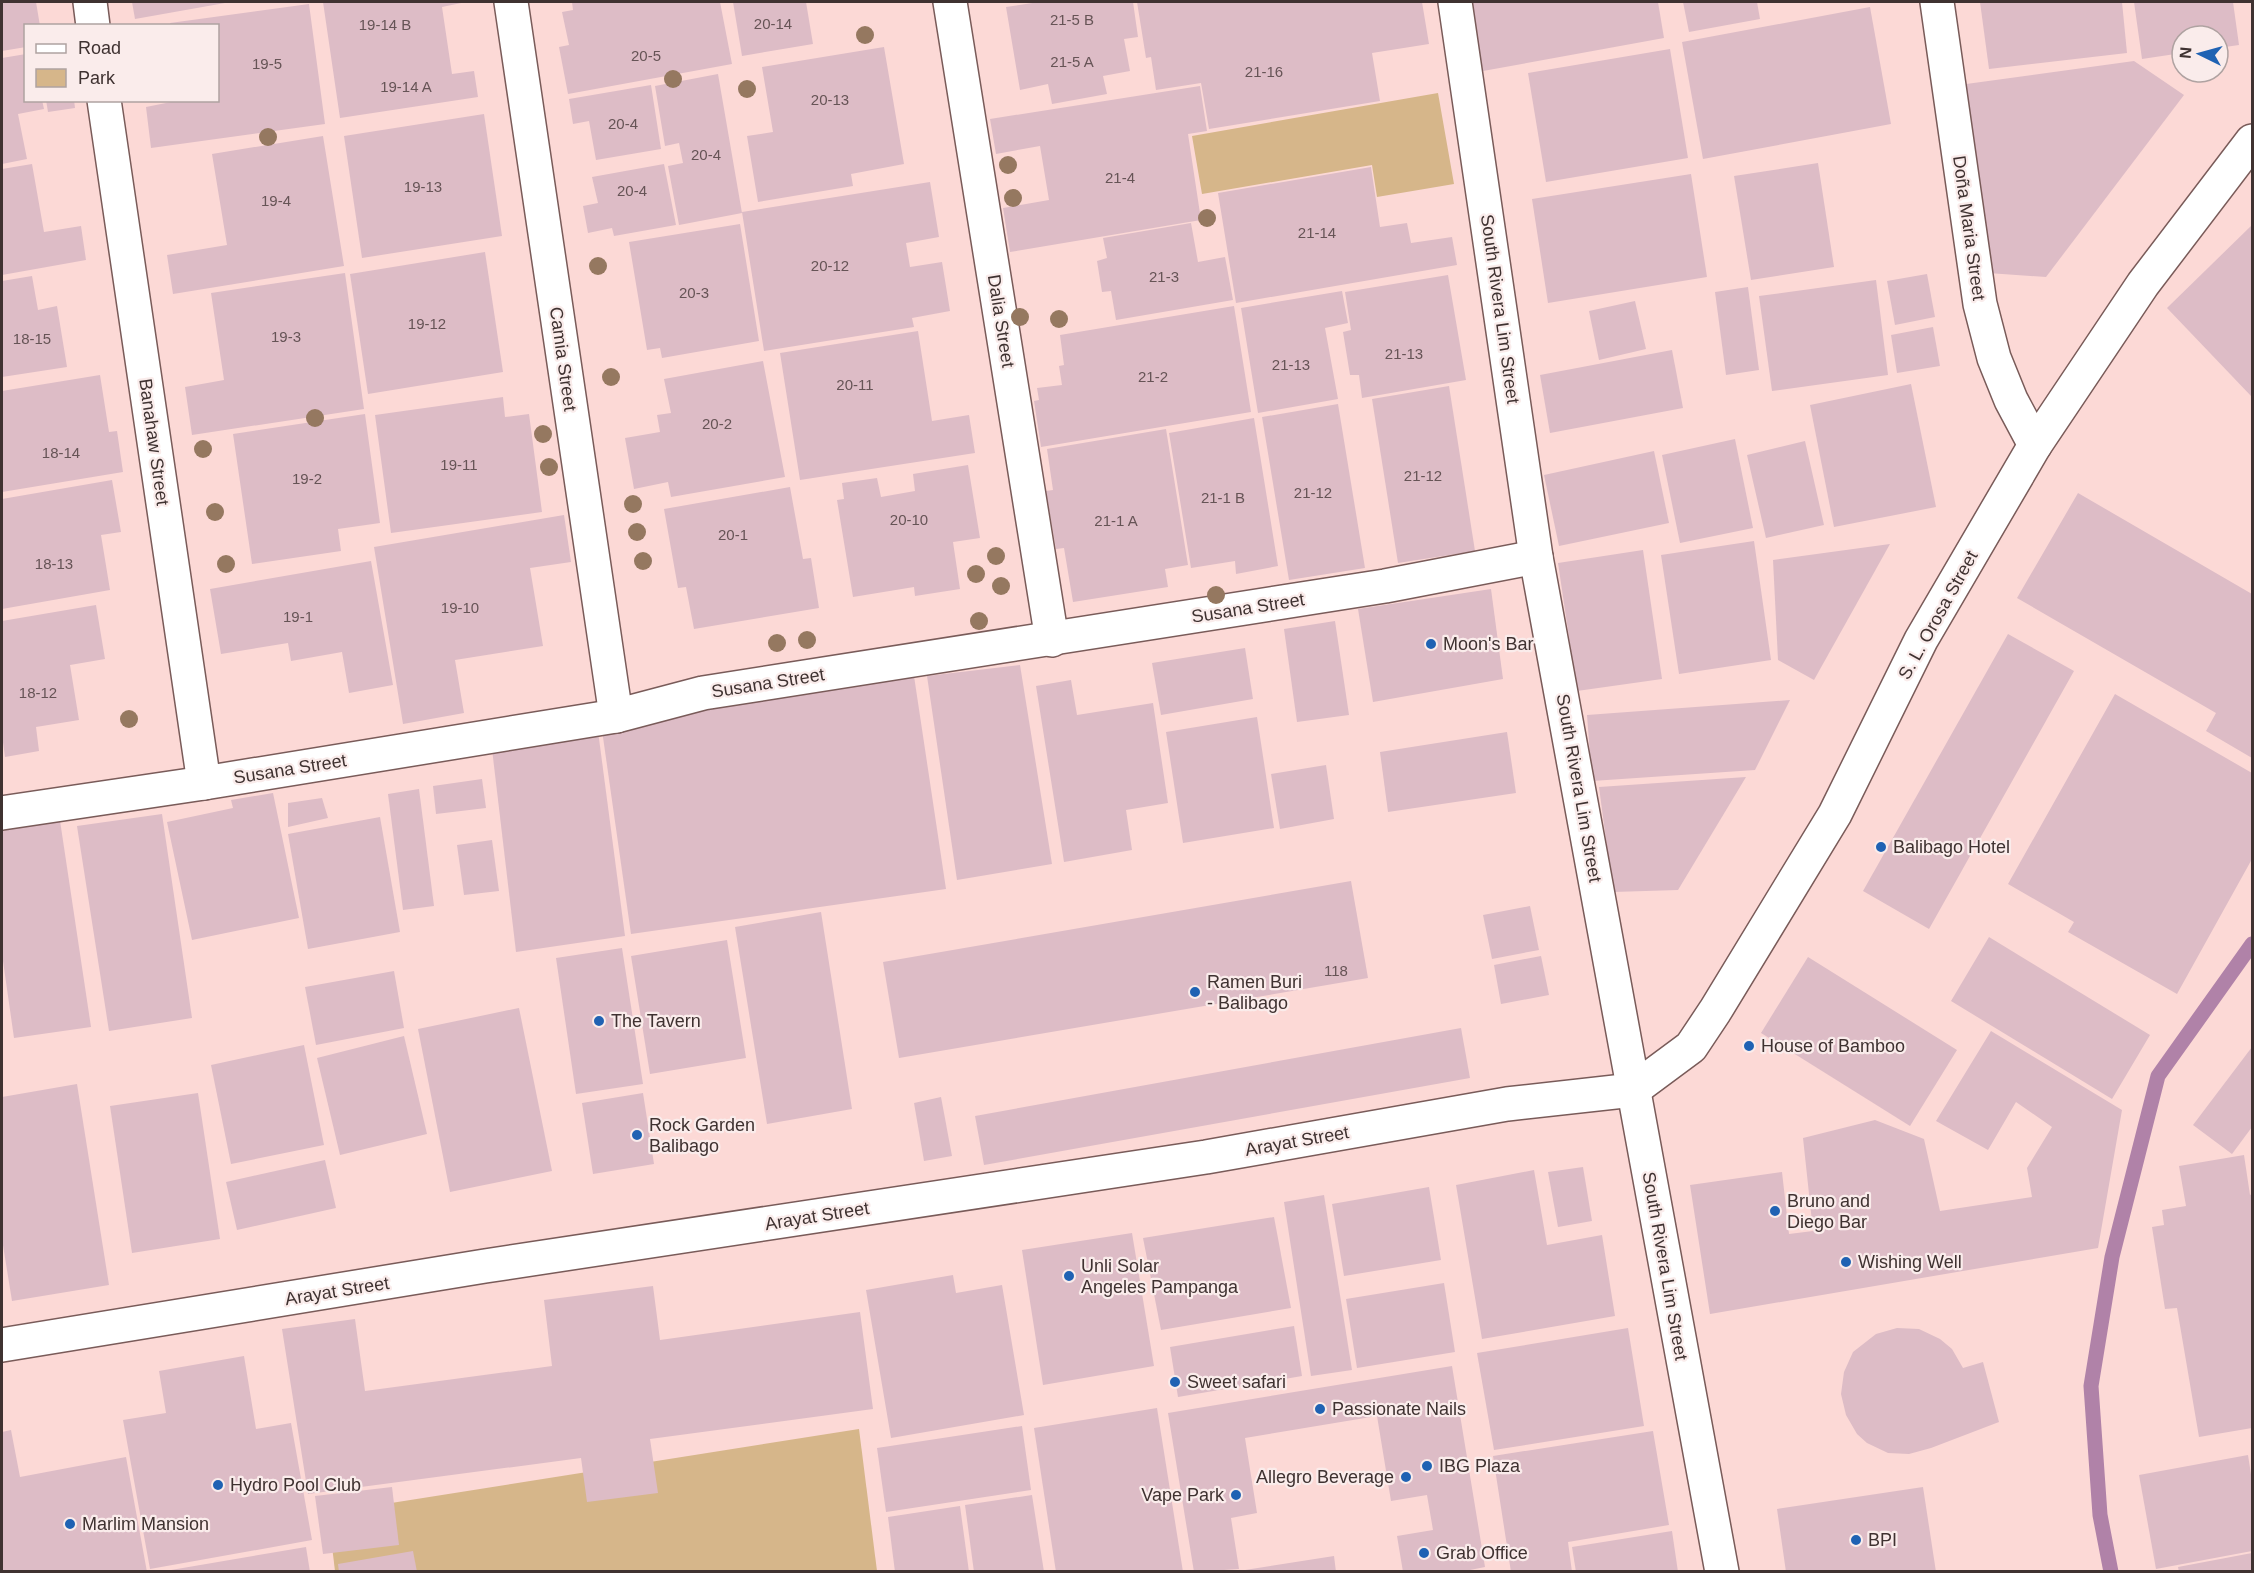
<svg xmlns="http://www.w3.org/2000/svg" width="2254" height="1573" font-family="Arial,sans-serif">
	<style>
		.green { fill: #d6b68a }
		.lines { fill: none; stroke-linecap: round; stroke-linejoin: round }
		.stream { stroke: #b082a8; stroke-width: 15 }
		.building { fill: #ddbcc6 }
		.minor-casing { stroke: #795b59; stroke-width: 36 }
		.minor { stroke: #fff; stroke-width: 33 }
		.tree { fill: #957860 }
		.poi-dot { fill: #1f62b3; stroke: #faeceb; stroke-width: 2 }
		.labels { text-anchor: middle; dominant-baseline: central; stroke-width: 4.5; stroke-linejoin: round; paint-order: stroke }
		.number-label { font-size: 15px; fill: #665456 }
		.street-label { font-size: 18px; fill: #3f3231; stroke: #faeceb }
		.poi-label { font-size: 18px; fill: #3f3231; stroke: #faeceb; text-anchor: start }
	</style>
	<rect width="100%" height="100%" fill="#fcd9d6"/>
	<g class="green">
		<path d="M1438,93L1454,184L1377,197L1372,165L1202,194L1192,136Z"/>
		<path d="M859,1429L877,1571H335L328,1513Z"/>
	</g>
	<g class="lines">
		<path class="stream" d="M2111,1572L2100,1515L2091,1386L2112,1257L2158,1076L2252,944"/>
	</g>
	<g class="building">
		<path d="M2,2H36L40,26H26V47L2,51Z"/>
		<path d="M132,2H225V3L135,19Z"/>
		<path d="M323,2H466L442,7L452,74L474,71L478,97L340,118Z"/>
		<path d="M572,2H720L732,64L568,94L559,47L569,45L562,12L573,10Z"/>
		<path d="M733,2H806L813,44L742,56Z"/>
		<path d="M1039,2H1133L1138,37L1124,39L1130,71L1103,76L1107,94L1052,104L1048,84L1020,90L1006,7Z"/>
		<path d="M1137,2H1422L1429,44L1372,53L1380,101L1209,129L1201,83L1156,90L1151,57L1146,58Z"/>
		<path d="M1471,2H1658L1664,38L1483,71Z"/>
		<path d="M1683,2H1757L1760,19L1689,32Z"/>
		<path d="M1980,2H2122L2127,53L1989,69Z"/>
		<path d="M2134,2H2233L2239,45L2218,48V36H2182V53L2142,59Z"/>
		<path d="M309,4L325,124L151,148L146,107L181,100H218V26H171L170,23Z"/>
		<path d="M1870,7L1891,124L1703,159L1682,42Z"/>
		<path d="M884,47L904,164L851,174L853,186L758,202L747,136L773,132L762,67Z"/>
		<path d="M1670,49L1688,158L1546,182L1528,73Z"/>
		<path d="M26,54V100H42L44,109L18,114L27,159L2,164V58Z"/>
		<path d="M2134,61L2184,95L2046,277L1988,273L1959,85Z"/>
		<path d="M718,74L742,213L679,225L668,166L683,163L679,143L665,146L655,86Z"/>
		<path d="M651,85L661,149L596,160L589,121L573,124L569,99Z"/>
		<path d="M1200,86L1207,131L1188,134L1201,220L1010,252L1003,208L1049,200L1040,146L996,154L990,119Z"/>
		<path d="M46,100H74L75,108L48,112Z"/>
		<path d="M484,114L502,236L362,258L344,136Z"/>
		<path d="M323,136L344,266L173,294L167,255L227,245L212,154Z"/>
		<path d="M1818,163L1834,267L1751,280L1734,176Z"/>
		<path d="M32,164L44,232L81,226L86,260L2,275V169Z"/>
		<path d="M664,164L676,225L614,236L612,228L588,233L583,206L598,203L592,177Z"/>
		<path d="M1371,167L1380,227L1407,223L1411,243L1452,237L1457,265L1236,303L1218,193Z"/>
		<path d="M1691,174L1707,277L1548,303L1532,199Z"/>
		<path d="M930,182L939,237L906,243L910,267L942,262L950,311L912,318L914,327L764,351L742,212Z"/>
		<path d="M1191,223L1198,262L1225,257L1233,300L1116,320L1111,291L1102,292L1097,261L1107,258L1103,238Z"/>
		<path d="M740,224L759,341L662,358L660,348L647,350L629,242Z"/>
		<path d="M2252,225V397L2167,308Z"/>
		<path d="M485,252L503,372L368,394L350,274Z"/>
		<path d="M345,273L364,409L192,435L185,387L224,380L211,293Z"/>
		<path d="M1927,274L1935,317L1895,325L1887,281Z"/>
		<path d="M1448,275L1466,380L1362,398L1359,375H1350L1343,332L1351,330L1345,292Z"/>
		<path d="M32,276L38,310L57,306L67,367L2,377V281Z"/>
		<path d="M1876,280L1888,375L1772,391L1759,296Z"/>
		<path d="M1748,287L1759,370L1726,375L1715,292Z"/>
		<path d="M1342,291L1348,323L1325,328L1338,399L1258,413L1241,308Z"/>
		<path d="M1635,301L1646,349L1599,360L1589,311Z"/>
		<path d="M1234,306L1251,412L1041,447L1034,401L1039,400L1037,388L1062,385L1059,366L1064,365L1060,335Z"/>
		<path d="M1933,327L1940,366L1897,373L1891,335Z"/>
		<path d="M918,331L932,421L969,415L975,453L800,480L780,353Z"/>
		<path d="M1672,350L1683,408L1550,433L1540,375Z"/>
		<path d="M763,361L785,477L671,497L668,482L634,489L625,438L660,432L657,415L671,413L664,379Z"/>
		<path d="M100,375L109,432L117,431L123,472L2,492V391Z"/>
		<path d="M1911,384L1936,507L1834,527L1810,405Z"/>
		<path d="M1449,386L1475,551L1398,563L1372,399Z"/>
		<path d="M503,397L505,417L529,414L542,512L391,533L375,415Z"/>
		<path d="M1338,404L1365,568L1289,580L1262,417Z"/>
		<path d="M365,414L380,523L338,529L341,551L252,564L233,434Z"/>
		<path d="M1254,418L1278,566L1236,574L1235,561L1191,568L1169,433Z"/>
		<path d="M1166,429L1188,565L1165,569L1168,587L1073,602L1064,548L1056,549L1046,491L1053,490L1047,449Z"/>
		<path d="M1735,439L1753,528L1680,543L1662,455Z"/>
		<path d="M1805,441L1824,525L1766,538L1747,455Z"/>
		<path d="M1654,451L1669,523L1559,546L1544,475Z"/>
		<path d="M968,465L980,538L953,542L960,589L915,596L914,587L853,597L837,500L844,499L842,483L877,478L881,497L915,491L913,474Z"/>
		<path d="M112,480L121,532L101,535L110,590L2,609V499Z"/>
		<path d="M790,487L803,559L811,558L819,608L694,629L686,587L678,588L664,509Z"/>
		<path d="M2078,493L2252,594V758L2206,731L2216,713L2017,598Z"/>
		<path d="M564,515L571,562L530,568L543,646L455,660L464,713L403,724L374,547Z"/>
		<path d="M1754,541L1771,660L1679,674L1661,555Z"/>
		<path d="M1890,544L1814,680L1778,660L1773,560Z"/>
		<path d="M1643,550L1662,679L1577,691L1558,563Z"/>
		<path d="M371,561L393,685L349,693L342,652L291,661L288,643L221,654L210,589Z"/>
		<path d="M1491,589L1503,679L1373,702L1358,609Z"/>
		<path d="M96,605L105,659L70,665L79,720L36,727L39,751L5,757L2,735V621Z"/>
		<path d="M1335,621L1349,715L1297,722L1284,629Z"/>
		<path d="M2008,634L2074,671L1929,929L1863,891Z"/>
		<path d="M1245,648L1253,699L1161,715L1152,663Z"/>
		<path d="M1020,665L1052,864L957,880L927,676Z"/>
		<path d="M914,676L946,889L631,934L601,723Z"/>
		<path d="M1071,680L1077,715L1153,703L1168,803L1126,810L1132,850L1064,862L1036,686Z"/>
		<path d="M2115,694L2252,773V859L2177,994L2068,932L2074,922L2008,884Z"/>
		<path d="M1790,700L1755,770L1592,781L1587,715Z"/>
		<path d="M1257,717L1274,828L1183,843L1166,732Z"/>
		<path d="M598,731L625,936L516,952L492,749Z"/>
		<path d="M1507,732L1516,793L1388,812L1380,752Z"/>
		<path d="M1326,765L1334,819L1280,829L1271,774Z"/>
		<path d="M1746,777L1678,890L1613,892L1599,787Z"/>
		<path d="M482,779L486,808L436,814L433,786Z"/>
		<path d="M419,789L434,906L403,910L388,794Z"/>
		<path d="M273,793L299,918L192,940L167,822L233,808L231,800Z"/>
		<path d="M322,798L328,818L288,827V803Z"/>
		<path d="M59,814L91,1027L14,1038L2,954V823Z"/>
		<path d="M162,814L192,1018L109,1031L77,826Z"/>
		<path d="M380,817L400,932L308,949L288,834Z"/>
		<path d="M492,840L499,891L464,895L457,845Z"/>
		<path d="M1351,881L1368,978L899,1058L883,962Z"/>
		<path d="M1530,906L1539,950L1492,959L1483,915Z"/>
		<path d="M821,912L852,1109L767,1124L735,927Z"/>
		<path d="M1989,937L2150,1035L2112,1099L1951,1001Z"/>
		<path d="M727,940L746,1058L650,1074L631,956Z"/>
		<path d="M622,948L643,1084L576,1094L556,958Z"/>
		<path d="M1541,956L1549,995L1501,1004L1494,965Z"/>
		<path d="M1808,957L1957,1050L1910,1126L1761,1033Z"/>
		<path d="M394,971L404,1028L316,1045L305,987Z"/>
		<path d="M519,1008L552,1171L450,1192L418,1029Z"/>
		<path d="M1461,1028L1470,1078L984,1165L975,1116Z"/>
		<path d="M1991,1031L2122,1110L2098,1248L1710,1314L1690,1185L1782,1172L1789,1234L1813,1231L1803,1138L1875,1120L1924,1139L1940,1211L2032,1197L2027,1168L2052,1127L2016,1102L1988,1150L1936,1121Z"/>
		<path d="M404,1036L427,1134L340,1155L317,1058Z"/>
		<path d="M304,1045L324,1145L231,1164L211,1065Z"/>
		<path d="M2252,1047V1127L2232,1154L2193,1125Z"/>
		<path d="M77,1084L109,1285L12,1301L2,1239V1097Z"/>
		<path d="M198,1093L220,1239L132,1253L110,1106Z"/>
		<path d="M643,1093L654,1164L593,1174L582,1103Z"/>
		<path d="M941,1097L952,1156L924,1161L914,1103Z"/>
		<path d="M2244,1155L2250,1195L2252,1194V1428L2199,1437L2177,1308L2165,1309L2152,1227L2164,1225L2162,1210L2186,1206L2179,1166Z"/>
		<path d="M325,1160L336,1208L237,1230L226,1182Z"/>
		<path d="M1583,1167L1592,1221L1558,1227L1548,1172Z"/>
		<path d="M1534,1170L1547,1245L1602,1235L1615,1316L1482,1339L1456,1185Z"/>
		<path d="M1429,1187L1441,1260L1344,1276L1332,1204Z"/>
		<path d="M1324,1195L1352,1370L1311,1376L1284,1202Z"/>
		<path d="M1274,1217L1291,1308L1161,1330L1143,1238Z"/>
		<path d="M1132,1233L1154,1366L1043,1385L1022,1250Z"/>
		<path d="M953,1275L956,1293L1002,1285L1024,1415L891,1438L866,1290Z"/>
		<path d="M1444,1283L1455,1352L1357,1368L1346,1299Z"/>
		<path d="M653,1286L660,1340L860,1312L873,1409L650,1439L658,1493L587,1502L581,1458L308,1494L282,1329L355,1319L365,1391L552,1366L544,1300Z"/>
		<path d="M1294,1326L1302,1376L1178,1397L1170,1347Z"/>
		<path d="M1628,1328L1644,1426L1494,1450L1477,1353Z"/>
		<path d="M1897,1328L1919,1329L1940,1339L1952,1349L1963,1368L1983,1362L1999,1422L1931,1448L1909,1454L1888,1453L1867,1443L1857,1434L1846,1415L1841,1394L1844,1372L1853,1352L1876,1334Z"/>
		<path d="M244,1356L256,1429L291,1423L312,1540L150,1569L123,1420L166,1413L159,1371Z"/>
		<path d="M1452,1366L1485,1567L1460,1572H1403L1397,1536L1433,1530L1427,1495L1391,1501L1377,1416L1245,1438L1257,1513L1231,1518L1239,1569L1194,1572L1168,1413Z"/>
		<path d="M1157,1408L1183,1572H1056L1034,1428Z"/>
		<path d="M1022,1426L1031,1490L886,1512L877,1448Z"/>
		<path d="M11,1430L20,1477L126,1457L147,1572H2V1432Z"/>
		<path d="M1653,1431L1669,1525L1568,1542L1572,1572H1511L1493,1456Z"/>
		<path d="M2248,1455L2252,1481V1551L2156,1569L2139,1475Z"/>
		<path d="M392,1487L399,1545L323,1554L315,1496Z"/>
		<path d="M1923,1487L1936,1572H1786L1777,1509Z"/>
		<path d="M1032,1495L1044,1572H974L965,1505Z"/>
		<path d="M960,1506L969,1572H895L888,1517Z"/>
		<path d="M1672,1531L1678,1572H1576L1572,1547Z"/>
		<path d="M306,1547L310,1572H171V1570Z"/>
		<path d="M413,1551L417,1572H339L338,1564Z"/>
		<path d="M2252,1553V1572H2179L2178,1567Z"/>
		<path d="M1334,1556L1336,1572H1245V1570Z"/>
	</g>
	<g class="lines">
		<g class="minor-casing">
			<g id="minor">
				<path d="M90,2L93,26"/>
				<path d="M511,2L616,716"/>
				<path d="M950,2L1052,640"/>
				<path d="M1455,2L1536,557L1722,1572"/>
				<path d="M1937,2L1980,304L1994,358L2011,400L2035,445"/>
				<path d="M104,100L204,783"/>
				<path d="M2,813L204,783L616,716L703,693L1385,586L1536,557"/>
				<path d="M2,1345L485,1266L1206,1157L1507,1104L1633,1090L1691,1047L1715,1011L1835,814L1921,640L2035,445L2143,284L2252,141"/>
			</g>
		</g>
		<use href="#minor" class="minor"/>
	</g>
	<g class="tree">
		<circle cx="865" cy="35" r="9"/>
		<circle cx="673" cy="79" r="9"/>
		<circle cx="747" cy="89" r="9"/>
		<circle cx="268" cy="137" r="9"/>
		<circle cx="1008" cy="165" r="9"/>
		<circle cx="1013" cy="198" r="9"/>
		<circle cx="1207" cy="218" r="9"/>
		<circle cx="598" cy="266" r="9"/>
		<circle cx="1020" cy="317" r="9"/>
		<circle cx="1059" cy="319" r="9"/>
		<circle cx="611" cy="377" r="9"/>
		<circle cx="315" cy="418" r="9"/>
		<circle cx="543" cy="434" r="9"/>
		<circle cx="203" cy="449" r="9"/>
		<circle cx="549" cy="467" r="9"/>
		<circle cx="633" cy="504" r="9"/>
		<circle cx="215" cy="512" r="9"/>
		<circle cx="637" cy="532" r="9"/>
		<circle cx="996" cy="556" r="9"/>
		<circle cx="643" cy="561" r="9"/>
		<circle cx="226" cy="564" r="9"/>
		<circle cx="976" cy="574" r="9"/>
		<circle cx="1001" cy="586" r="9"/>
		<circle cx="1216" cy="595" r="9"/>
		<circle cx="979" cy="621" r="9"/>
		<circle cx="807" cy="640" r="9"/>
		<circle cx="777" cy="643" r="9"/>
		<circle cx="129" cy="719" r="9"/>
	</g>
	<g class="poi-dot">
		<circle cx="1431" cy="644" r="6"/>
		<circle cx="1881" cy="847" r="6"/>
		<circle cx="1195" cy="992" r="6"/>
		<circle cx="599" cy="1021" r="6"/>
		<circle cx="1749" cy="1046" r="6"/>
		<circle cx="637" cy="1135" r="6"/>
		<circle cx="1775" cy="1211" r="6"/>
		<circle cx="1846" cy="1262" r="6"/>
		<circle cx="1069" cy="1276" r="6"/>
		<circle cx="1175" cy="1382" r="6"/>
		<circle cx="1320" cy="1409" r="6"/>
		<circle cx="1427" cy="1466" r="6"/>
		<circle cx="1406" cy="1477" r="6"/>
		<circle cx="218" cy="1485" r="6"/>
		<circle cx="1236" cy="1495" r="6"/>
		<circle cx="70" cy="1524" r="6"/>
		<circle cx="1856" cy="1540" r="6"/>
		<circle cx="1424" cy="1553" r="6"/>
	</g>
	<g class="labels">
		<g class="number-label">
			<text x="1072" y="19">21-5 B</text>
			<text x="773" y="23">20-14</text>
			<text x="385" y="24">19-14 B</text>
			<text x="646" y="55">20-5</text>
			<text x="1072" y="61">21-5 A</text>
			<text x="267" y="63">19-5</text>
			<text x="1264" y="71">21-16</text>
			<text x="406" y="86">19-14 A</text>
			<text x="830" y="99">20-13</text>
			<text x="623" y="123">20-4</text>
			<text x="706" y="154">20-4</text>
			<text x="1120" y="177">21-4</text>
			<text x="423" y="186">19-13</text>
			<text x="632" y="190">20-4</text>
			<text x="276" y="200">19-4</text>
			<text x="1317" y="232">21-14</text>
			<text x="830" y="265">20-12</text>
			<text x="1164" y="276">21-3</text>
			<text x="694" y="292">20-3</text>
			<text x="427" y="323">19-12</text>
			<text x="286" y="336">19-3</text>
			<text x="32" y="338">18-15</text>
			<text x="1404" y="353">21-13</text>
			<text x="1291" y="364">21-13</text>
			<text x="1153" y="376">21-2</text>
			<text x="855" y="384">20-11</text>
			<text x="717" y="423">20-2</text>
			<text x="61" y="452">18-14</text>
			<text x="459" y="464">19-11</text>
			<text x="1423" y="475">21-12</text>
			<text x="307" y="478">19-2</text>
			<text x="1313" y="492">21-12</text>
			<text x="1223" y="497">21-1 B</text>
			<text x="909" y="519">20-10</text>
			<text x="1116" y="520">21-1 A</text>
			<text x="733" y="534">20-1</text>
			<text x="54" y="563">18-13</text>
			<text x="460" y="607">19-10</text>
			<text x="298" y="616">19-1</text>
			<text x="38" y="692">18-12</text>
			<text x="1336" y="970">118</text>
		</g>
		<g class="street-label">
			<text transform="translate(1969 228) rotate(82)">Doña Maria Street</text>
			<text transform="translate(1500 309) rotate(82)">South Rivera Lim Street</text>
			<text transform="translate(1001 321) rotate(81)">Dalia Street</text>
			<text transform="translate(563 359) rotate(82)">Camia Street</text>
			<text transform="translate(154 442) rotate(82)">Banahaw Street</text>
			<text transform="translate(1248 608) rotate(-9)">Susana Street</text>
			<text transform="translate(1938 615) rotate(-61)">S. L. Orosa Street</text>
			<text transform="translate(768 683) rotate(-9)">Susana Street</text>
			<text transform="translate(290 769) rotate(-9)">Susana Street</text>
			<text transform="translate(1579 788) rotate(80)">South Rivera Lim Street</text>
			<text transform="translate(1297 1141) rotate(-10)">Arayat Street</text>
			<text transform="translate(817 1216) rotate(-9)">Arayat Street</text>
			<text transform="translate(1665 1266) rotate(80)">South Rivera Lim Street</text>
			<text transform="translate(337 1291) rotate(-9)">Arayat Street</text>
		</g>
		<g class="poi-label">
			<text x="1443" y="644">Moon's Bar</text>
			<text x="1893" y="847">Balibago Hotel</text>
			<text x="1207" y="982">Ramen Buri<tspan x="1207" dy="21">- Balibago</tspan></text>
			<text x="611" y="1021">The Tavern</text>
			<text x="1761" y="1046">House of Bamboo</text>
			<text x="649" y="1125">Rock Garden<tspan x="649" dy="21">Balibago</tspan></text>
			<text x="1787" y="1201">Bruno and<tspan x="1787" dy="21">Diego Bar</tspan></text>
			<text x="1858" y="1262">Wishing Well</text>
			<text x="1081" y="1266">Unli Solar<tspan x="1081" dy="21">Angeles Pampanga</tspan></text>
			<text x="1187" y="1382">Sweet safari</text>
			<text x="1332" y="1409">Passionate Nails</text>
			<text x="1439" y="1466">IBG Plaza</text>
			<text x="1394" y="1477" text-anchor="end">Allegro Beverage</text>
			<text x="230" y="1485">Hydro Pool Club</text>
			<text x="1224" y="1495" text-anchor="end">Vape Park</text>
			<text x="82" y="1524">Marlim Mansion</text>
			<text x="1868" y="1540">BPI</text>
			<text x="1436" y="1553">Grab Office</text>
		</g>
	</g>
	<rect width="2254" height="1573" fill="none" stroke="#3f3231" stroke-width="6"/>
	<rect x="24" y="24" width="195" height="78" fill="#faeceb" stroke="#afa2a1" stroke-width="1.5"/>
	<rect x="36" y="44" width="30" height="9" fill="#ffffff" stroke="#afa2a1" stroke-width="1.5"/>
	<text x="78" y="54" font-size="18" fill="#3f3231">Road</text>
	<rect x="36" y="69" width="30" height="18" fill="#d6b68a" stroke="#afa2a1" stroke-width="1.5"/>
	<text x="78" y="84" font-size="18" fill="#3f3231">Park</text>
	<g transform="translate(2200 54) rotate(275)"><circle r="28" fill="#faeceb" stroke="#afa2a1" stroke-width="1.5"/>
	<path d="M0-4.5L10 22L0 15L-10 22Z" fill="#1f62b3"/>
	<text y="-9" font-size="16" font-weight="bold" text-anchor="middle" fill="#3f3231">N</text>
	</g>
</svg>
